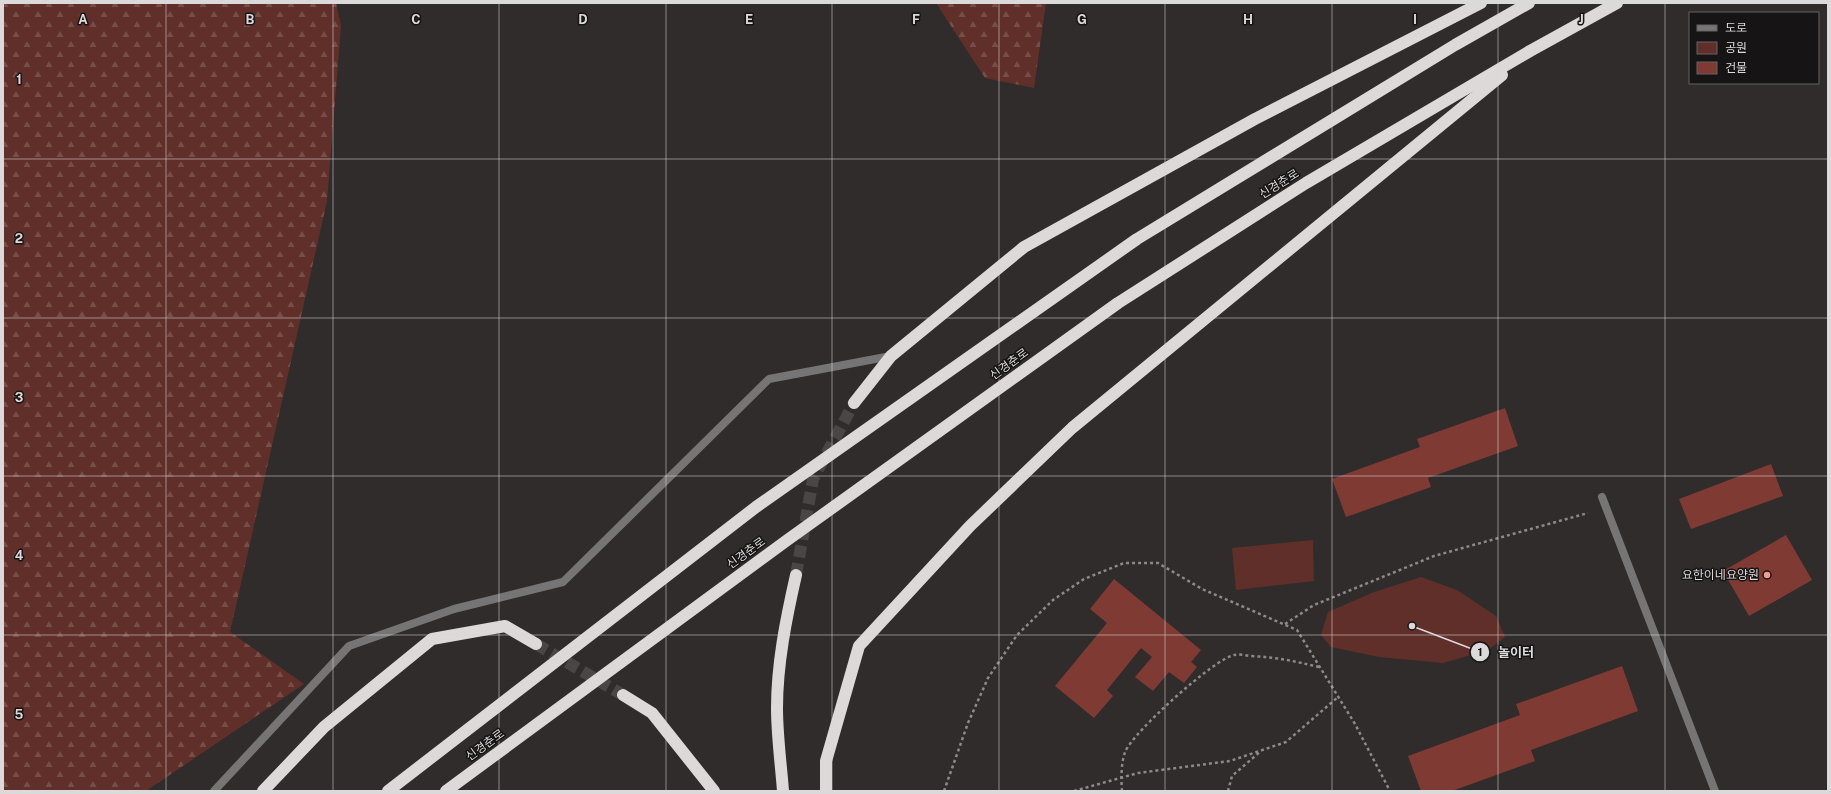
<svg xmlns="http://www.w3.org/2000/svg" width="1831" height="794" font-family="'Public Sans','Noto Sans KR',sans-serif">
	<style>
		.forest { fill: url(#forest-firs) }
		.park { fill: #612f2a }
		.building { fill: #803a34 }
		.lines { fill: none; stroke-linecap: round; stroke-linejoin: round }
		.highway-tunnel { stroke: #494645; stroke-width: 12; stroke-dasharray: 12 6; stroke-linecap: butt }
		.path { stroke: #8c8989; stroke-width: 2.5; stroke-dasharray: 3 3; stroke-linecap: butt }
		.lane { stroke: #767474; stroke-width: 8 }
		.street { stroke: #767474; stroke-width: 8 }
		.highway { stroke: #ddd9d8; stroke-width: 12 }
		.grid { fill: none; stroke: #dbd9d9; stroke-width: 1; stroke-opacity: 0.55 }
		.poi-dot { fill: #f59c92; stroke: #161414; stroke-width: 1.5 }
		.labels { text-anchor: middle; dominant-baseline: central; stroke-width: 3; stroke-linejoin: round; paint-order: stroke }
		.street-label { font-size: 12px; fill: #dbd9d9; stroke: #161414 }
		.poi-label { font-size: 12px; fill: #dbd9d9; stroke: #161414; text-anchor: end }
		.grid-label { font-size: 13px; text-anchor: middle; font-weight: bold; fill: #dbd9d9; stroke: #161414; stroke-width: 3; stroke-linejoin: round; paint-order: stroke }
		.leader { fill: none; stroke: #dbd9d9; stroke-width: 1.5 }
		.callout-dot { fill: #dbd9d9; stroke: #161414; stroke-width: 1.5 }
		.mark-label { font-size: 12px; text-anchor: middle; font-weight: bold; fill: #111 }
		.callout-label { font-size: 13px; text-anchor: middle; font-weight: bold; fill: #dbd9d9; stroke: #161414; stroke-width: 3; stroke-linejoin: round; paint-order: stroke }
	</style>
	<defs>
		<pattern id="forest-firs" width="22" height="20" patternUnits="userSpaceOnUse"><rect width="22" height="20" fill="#612f2a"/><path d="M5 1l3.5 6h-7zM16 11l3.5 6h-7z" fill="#774d48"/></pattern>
	</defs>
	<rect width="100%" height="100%" fill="#2f2c2b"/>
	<g class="forest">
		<path d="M3,3H336L341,26L327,201L230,632L304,684L146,791H3Z"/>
		<path d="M936,3H1046L1034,88L985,78Z"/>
	</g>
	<g class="park">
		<path d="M1313,540L1314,581L1236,590L1232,548Z"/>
		<path d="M1421,577L1457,590L1496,616L1505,637L1488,650L1443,663L1379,657L1331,647L1321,635L1328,612L1374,592Z"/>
	</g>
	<g class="building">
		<path d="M1505,408L1518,446L1428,478L1431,487L1346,517L1332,479L1420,447L1417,439Z"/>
		<path d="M1771,464L1783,496L1691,529L1679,499Z"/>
		<path d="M1786,535L1812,580L1749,616L1723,571Z"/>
		<path d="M1114,579L1201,650L1191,662L1197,667L1184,683L1169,672L1153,691L1135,677L1152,657L1141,648L1107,690L1113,696L1094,718L1055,686L1107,623L1090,609Z"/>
		<path d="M1622,666L1638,711L1531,750L1535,761L1452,791H1421L1408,756L1520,715L1516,704Z"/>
	</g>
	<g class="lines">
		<g class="highway-tunnel">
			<path d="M796,575L813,479L854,403"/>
			<path d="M536,644L623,695"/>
		</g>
		<g class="path">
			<path d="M1285,624L1314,605L1434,556L1588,513"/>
			<path d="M944,791L968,723L988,678L1017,635L1053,600L1084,579L1124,563H1158L1202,589L1297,630L1355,724L1390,791"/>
			<path d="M1074,791L1138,773L1230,761L1286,742L1338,697"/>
			<path d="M1122,791C1121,778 1121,764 1125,752C1133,732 1214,659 1234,655C1239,654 1245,655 1250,656C1275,657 1294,661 1319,667"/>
			<path d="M1228,791L1232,776L1261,751"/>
		</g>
		<path class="lane" d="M214,791L349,646L454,609L563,582L769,379L891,356"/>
		<path class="street" d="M1602,497L1715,791"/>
		<g class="highway">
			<path d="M854,403L891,356L1024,247L1255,119L1481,3"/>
			<path d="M623,695L652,713L714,791"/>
			<path d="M263,791L324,727L432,639L505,626L536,644"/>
			<path d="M388,791L756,507L1137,239L1455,45L1529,3"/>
			<path d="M446,791L786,541L1118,303L1306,183L1530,51L1617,3"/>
			<path d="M783,791C781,764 777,736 777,708C777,664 786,619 796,575"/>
			<path d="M826,791V761L859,646L970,526L1072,428L1502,75"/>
		</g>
	</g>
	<path class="grid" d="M166,3V791M333,3V791M499,3V791M666,3V791M832,3V791M999,3V791M1165,3V791M1332,3V791M1498,3V791M1665,3V791M3,159H1828M3,318H1828M3,476H1828M3,635H1828"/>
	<circle class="poi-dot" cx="1767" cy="575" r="4"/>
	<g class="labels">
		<g class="street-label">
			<text transform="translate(1279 184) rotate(-32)">신경춘로</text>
			<text transform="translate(1009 364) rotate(-36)">신경춘로</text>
			<text transform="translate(746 553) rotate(-36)">신경춘로</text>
			<text transform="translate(485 745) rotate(-36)">신경춘로</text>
		</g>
		<g class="poi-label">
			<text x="1759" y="575">요한이네요양원</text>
		</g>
	</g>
	<g class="grid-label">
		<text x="83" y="24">A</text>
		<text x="250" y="24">B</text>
		<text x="416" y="24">C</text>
		<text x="583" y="24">D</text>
		<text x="749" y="24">E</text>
		<text x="916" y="24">F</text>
		<text x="1082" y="24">G</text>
		<text x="1248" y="24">H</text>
		<text x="1415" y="24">I</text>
		<text x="1581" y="24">J</text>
		<text x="19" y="84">1</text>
		<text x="19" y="243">2</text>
		<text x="19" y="402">3</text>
		<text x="19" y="560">4</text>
		<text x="19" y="719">5</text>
	</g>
	<path class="leader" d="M1412 626L1480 652"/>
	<g class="callout-dot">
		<circle cx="1412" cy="626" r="4"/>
		<circle cx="1480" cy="652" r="10"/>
	</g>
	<g class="mark-label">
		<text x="1480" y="656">1</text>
	</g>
	<g class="callout-label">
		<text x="1516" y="657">놀이터</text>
	</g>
	<rect width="1831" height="794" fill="none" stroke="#dbd9d9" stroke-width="8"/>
	<rect x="1689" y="12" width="130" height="72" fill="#161414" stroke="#656363"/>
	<rect x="1697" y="25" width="20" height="6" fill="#767474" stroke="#656363"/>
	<text x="1725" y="32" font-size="12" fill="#dbd9d9">도로</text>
	<rect x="1697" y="42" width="20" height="12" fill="#612f2a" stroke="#656363"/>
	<text x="1725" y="52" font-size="12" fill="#dbd9d9">공원</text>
	<rect x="1697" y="62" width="20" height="12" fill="#803a34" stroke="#656363"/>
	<text x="1725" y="72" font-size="12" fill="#dbd9d9">건물</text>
</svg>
